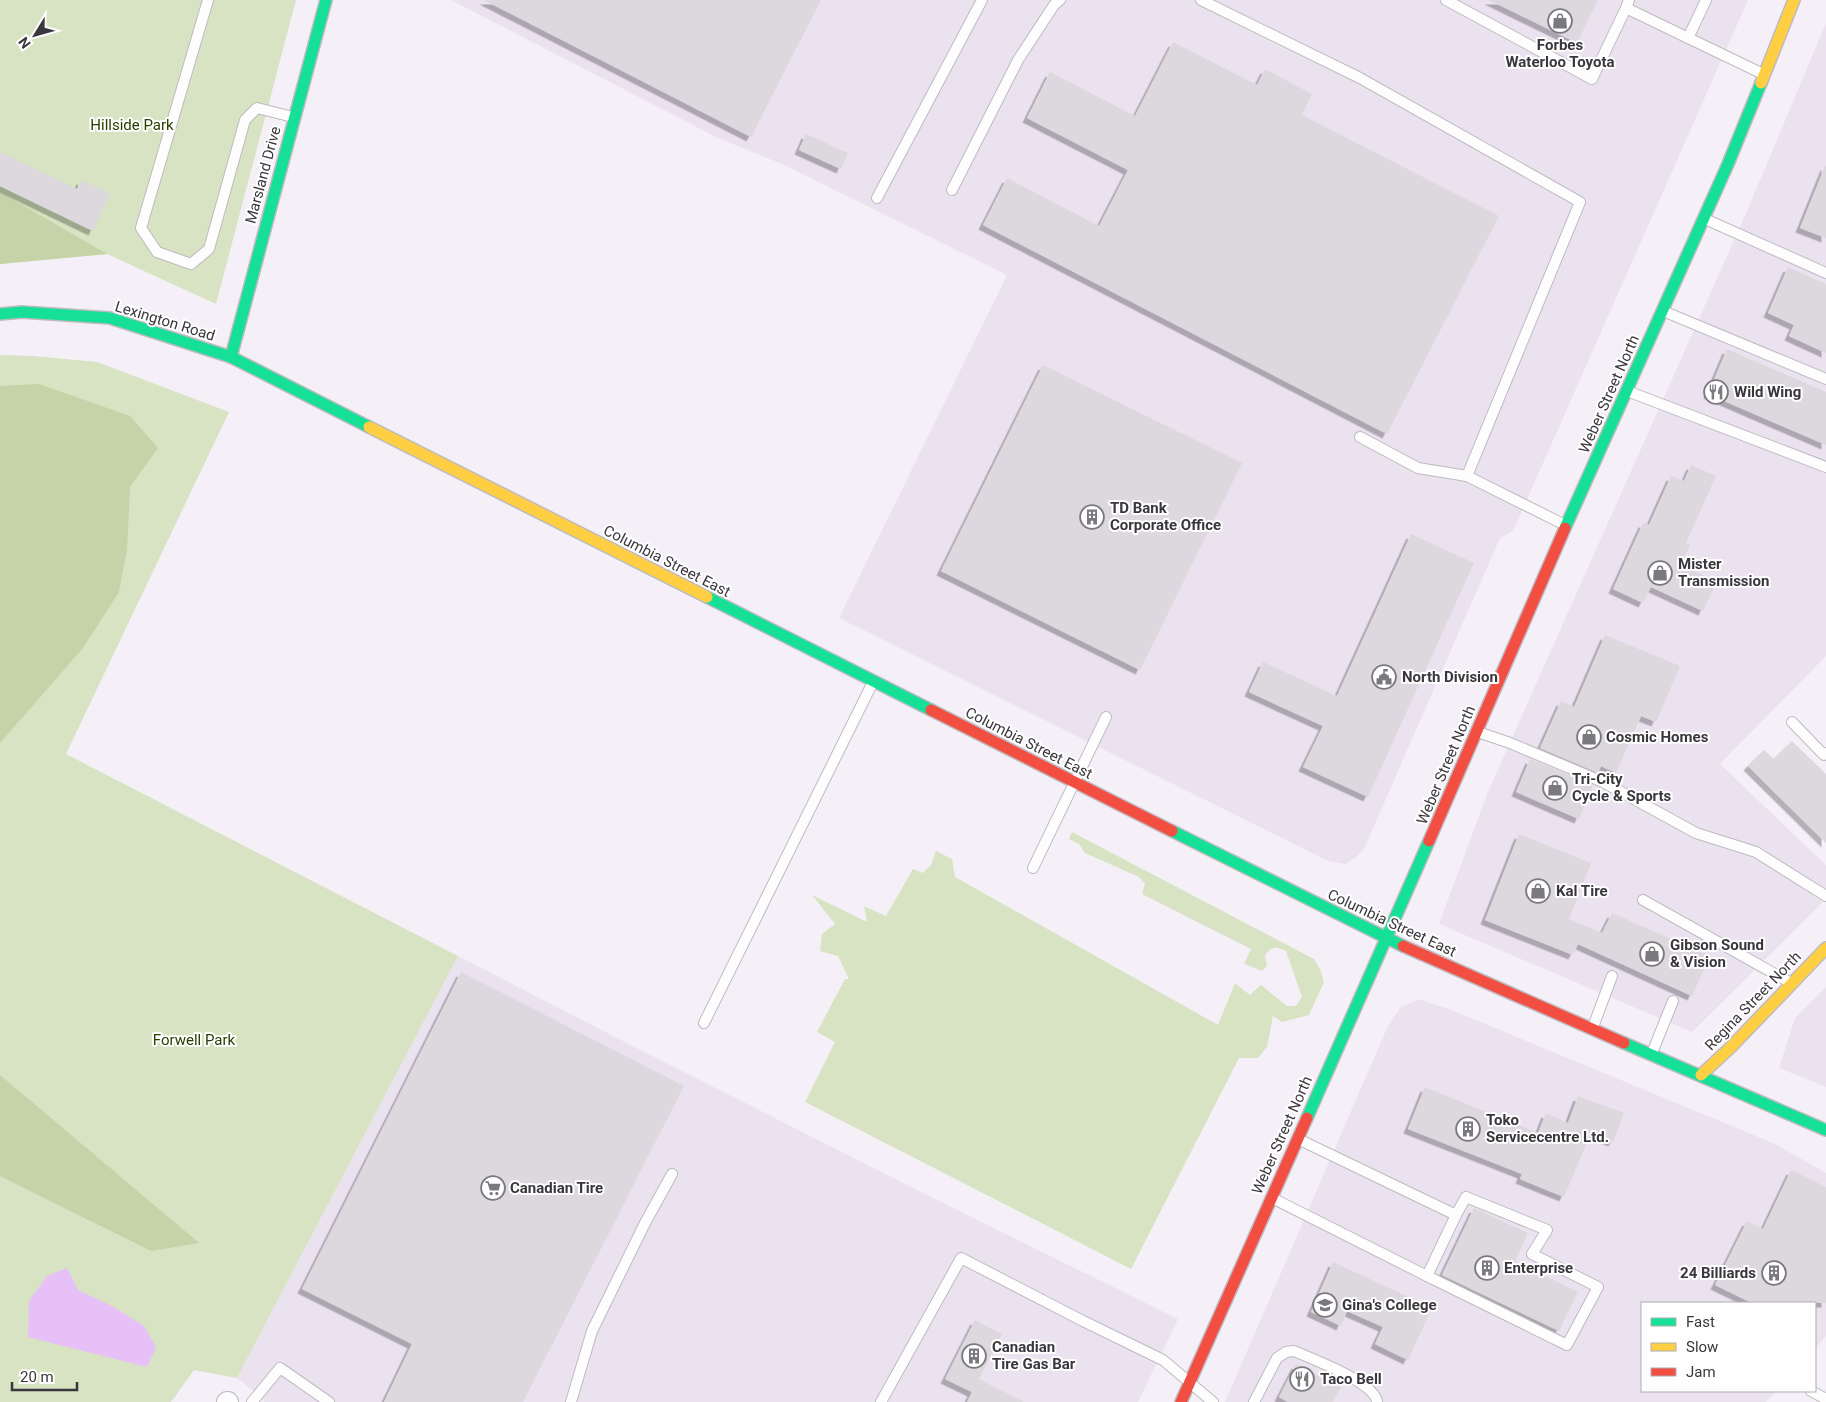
<svg xmlns="http://www.w3.org/2000/svg" width="1826" height="1402" font-family="Roboto,sans-serif">
	<style>
		.built { fill: #ebe2f0 }
		.green { fill: #d7e3c2 }
		.forest { fill: #c4d3a8 }
		.water { fill: #e6c0f7 }
		.building { fill: #dcd8de; filter: url(#shadow) }
		.lines { fill: none; stroke-linecap: round; stroke-linejoin: round }
		.lane-casing { stroke: #bebac0; stroke-width: 12 }
		.street-casing { stroke: #bebac0; stroke-width: 22 }
		.fast-casing { stroke: #bebac0; stroke-width: 14 }
		.slow-casing { stroke: #bebac0; stroke-width: 14 }
		.jam-casing { stroke: #bebac0; stroke-width: 14 }
		.lane { stroke: #fefdfe; stroke-width: 10 }
		.street { stroke: #fefdfe; stroke-width: 20 }
		.fast { stroke: #16e098; stroke-width: 11 }
		.slow { stroke: #ffcf43; stroke-width: 11 }
		.jam { stroke: #f24e42; stroke-width: 11 }
		.labels { text-anchor: middle; dominant-baseline: central; stroke-width: 4; stroke-linejoin: round; paint-order: stroke }
		.poi-label { font-size: 15px; font-weight: bold; fill: #3a373c; stroke: #fefefe; text-anchor: start }
		.park-label { font-size: 15px; fill: #2b3e00; stroke: #fefefe }
		.street-label { font-size: 15px; fill: #3a373c; stroke: #fefefe }
	</style>
	<defs>
		<filter id="shadow"><feDropShadow dx="-4.5" dy="4.5" stdDeviation="0" flood-color="#0004"/></filter>
	</defs>
	<rect width="100%" height="100%" fill="#f5f0f8"/>
	<g class="built">
		<path d="M451,0H1748L1513,531L1500,538L1364,849L1355,858L1345,864L1328,861L839,618L1007,275L782,164L718,138Z"/>
		<path d="M1826,23V656L1720,764L1826,865V899L1692,1032L1439,924L1487,794L1747,211Z"/>
		<path d="M458,956L617,1038L919,1191L1178,1319L1138,1402H264L261,1397L237,1378Z"/>
		<path d="M1826,987V1087L1779,1068L1795,1018Z"/>
		<path d="M1419,999L1454,1011L1773,1143L1826,1173V1336L1815,1348V1303H1642V1391H1776L1766,1402H1225L1387,1028L1400,1008Z"/>
	</g>
	<g class="green">
		<path d="M0,0H296L216,304L107,254L0,264Z"/>
		<path d="M0,355L33,356L97,362L229,412L66,754L458,956L237,1378L194,1370L171,1402H0Z"/>
		<path d="M1072,832L1314,959L1320,969L1324,982L1309,1015L1282,1022L1273,1016L1267,1047L1258,1058H1239L1131,1269L805,1102L835,1042L817,1032L845,979H849L838,956L820,951L822,934L835,924L812,895L867,922L864,906L886,916L913,869L923,873L931,865L936,851L952,859L955,877L1218,1025L1235,983L1250,995L1261,985L1287,1006H1296L1302,997L1286,951C1276,946 1272,946 1265,955L1267,966L1262,971L1244,964L1251,949L1142,894L1145,884L1139,877L1085,853L1079,844L1069,839Z"/>
	</g>
	<g class="forest">
		<path d="M0,192L107,254L0,264Z"/>
		<path d="M39,384L130,416L158,448L130,487L127,549L119,592L83,648L0,743V386Z"/>
		<path d="M0,1075L199,1243L151,1251L0,1176Z"/>
	</g>
	<path class="water" d="M67,1268L78,1290L112,1306L144,1326L156,1347L147,1367L28,1337L29,1301L47,1276Z"/>
	<g class="building">
		<path d="M484,0H821L751,137Z"/>
		<path d="M1489,0H1598L1577,43Z"/>
		<path d="M1173,42L1257,85L1265,69L1312,94L1302,115L1499,216L1387,434L983,225L1007,178L1099,226L1128,170L1027,118L1050,72L1135,116Z"/>
		<path d="M806,134L848,153L841,169L799,150Z"/>
		<path d="M0,152L77,189L81,180L110,194L93,231L0,186Z"/>
		<path d="M1825,166H1826V238L1800,228Z"/>
		<path d="M1788,267L1826,284V353L1789,336L1794,325L1768,313Z"/>
		<path d="M1727,349L1826,392V445L1708,394Z"/>
		<path d="M1043,365L1242,463L1140,670L941,571Z"/>
		<path d="M1691,465L1716,476L1686,543L1690,545L1681,565L1717,581L1703,611L1651,587L1643,603L1613,589L1643,523L1649,525L1671,476L1684,481Z"/>
		<path d="M1411,534L1474,563L1368,797L1303,767L1323,726L1249,692L1263,662L1337,696Z"/>
		<path d="M1605,635L1680,666L1656,722L1641,716L1616,773L1601,766L1598,773L1540,748L1561,701L1574,707Z"/>
		<path d="M1792,741L1826,774V843L1748,766L1764,750L1774,759Z"/>
		<path d="M1530,759L1593,785L1579,819L1516,792Z"/>
		<path d="M1519,834L1591,863L1569,919L1602,933L1612,913L1710,956L1692,996L1578,944L1573,955L1485,920Z"/>
		<path d="M461,972L684,1086L523,1402H384L412,1344L302,1289Z"/>
		<path d="M1425,1087L1538,1133L1546,1113L1568,1123L1578,1096L1624,1113L1613,1142L1591,1133L1564,1197L1520,1179L1522,1174L1408,1129Z"/>
		<path d="M1791,1170L1826,1187V1303H1752L1715,1285L1747,1221L1763,1229Z"/>
		<path d="M1474,1208L1528,1233L1515,1261L1578,1292L1559,1331L1442,1275Z"/>
		<path d="M1333,1262L1432,1308L1408,1360L1375,1344L1383,1327L1347,1311L1341,1326L1311,1312Z"/>
		<path d="M975,1320L1002,1334L979,1379L1024,1402H967L972,1392L945,1379Z"/>
		<path d="M1296,1364L1341,1387L1333,1402H1288L1279,1397Z"/>
	</g>
	<g class="lines">
		<g class="lane-casing">
			<g id="lane">
				<path d="M208,0L141,228L157,252L191,264L209,249L245,120L257,108L293,117"/>
				<path d="M1201,0L1360,78L1580,202L1467,476L1565,525"/>
				<path d="M1446,0L1592,79L1626,8"/>
				<path d="M1629,0L1626,8L1763,74"/>
				<path d="M1688,38L1706,0"/>
				<path d="M952,190L1018,60L1054,5L1060,0"/>
				<path d="M877,198L982,0"/>
				<path d="M1705,219L1826,273"/>
				<path d="M1663,311L1826,379"/>
				<path d="M1627,391L1826,467"/>
				<path d="M1360,437L1418,468L1467,476"/>
				<path d="M1792,722L1824,755L1826,753"/>
				<path d="M1478,732L1510,743L1603,782L1696,833L1756,852L1826,896"/>
				<path d="M1033,868L1106,717"/>
				<path d="M1643,900L1791,983"/>
				<path d="M704,1023L873,682"/>
				<path d="M1593,1027L1612,976"/>
				<path d="M1652,1053L1673,1001"/>
				<path d="M1272,1198L1427,1276L1456,1215L1298,1139"/>
				<path d="M1427,1276L1567,1345L1598,1287L1532,1254L1547,1230L1466,1197L1456,1215"/>
				<path d="M1811,1391L1826,1399"/>
				<path d="M252,1402L280,1368L329,1402"/>
				<path d="M571,1402L592,1331L645,1223L672,1174"/>
				<path d="M881,1402L961,1258L1083,1321L1163,1360L1213,1402"/>
				<path d="M1254,1402L1277,1358L1286,1352L1294,1351C1312,1359 1375,1382 1377,1402"/>
			</g>
		</g>
		<g class="street-casing">
			<path id="street" d="M227,1402H228"/>
		</g>
		<g class="fast-casing">
			<g id="fast">
				<path d="M0,314L22,312L110,318L231,357L369,427"/>
				<path d="M231,357L326,0"/>
				<path d="M1565,528L1728,164L1761,83"/>
				<path d="M707,597L931,710"/>
				<path d="M1172,831L1403,946"/>
				<path d="M1624,1043L1826,1130"/>
				<path d="M1307,1118L1429,841"/>
			</g>
		</g>
		<g class="slow-casing">
			<g id="slow">
				<path d="M1761,83L1794,0"/>
				<path d="M369,427L707,597"/>
				<path d="M1701,1075L1731,1047L1826,948"/>
			</g>
		</g>
		<g class="jam-casing">
			<g id="jam">
				<path d="M931,710L1172,831"/>
				<path d="M1429,841L1565,528"/>
				<path d="M1403,946L1624,1043"/>
				<path d="M1181,1402L1307,1118"/>
			</g>
		</g>
		<use href="#lane" class="lane"/>
		<use href="#street" class="street"/>
		<use href="#fast" class="fast"/>
		<use href="#slow" class="slow"/>
		<use href="#jam" class="jam"/>
	</g>
	<defs>
		<g id="shop-ring" transform="scale(1.25)"><circle r="9.5" fill="#fefefe" stroke="#7b787e" stroke-width="1.5"/><path d="M-5-2.5h2.3a2.7 3.5 0 0 1 5.4 0H5L5.5 6h-11ZM-1.5-2.5h3a1.5 2.3 0 0 0-3 0Z" fill="#7b787e"/></g>
		<g id="restaurant-ring" transform="scale(1.25)"><circle r="9.5" fill="#fefefe" stroke="#7b787e" stroke-width="1.5"/><path d="M-5-6h1v4h1v-4h1v4h1v-4h1v5L-1.5 .5V6h-2V.5L-5-1ZM5-6V6H3V1.5H1.5Q1.5-4 5-6Z" fill="#7b787e"/></g>
		<g id="building-ring" transform="scale(1.25)"><circle r="9.5" fill="#fefefe" stroke="#7b787e" stroke-width="1.5"/><path d="M-4-6H4V6H1V3H-1V6H-4ZM-2.5-4.3h1.7v1.8h-1.7ZM.8-4.3h1.7v1.8H.8ZM-2.5-1h1.7V.8h-1.7ZM.8-1h1.7V.8H.8Z" fill="#7b787e"/></g>
		<g id="civic-ring" transform="scale(1.25)"><circle r="9.5" fill="#fefefe" stroke="#7b787e" stroke-width="1.5"/><path d="M-.6-6.5H3V-4.5H.6V-3L4-1V1h2V6H-6V1h2V-1L-.6-3ZM-1.2 2.5V6h2.4V2.5Z" fill="#7b787e"/></g>
		<g id="supermarket-ring" transform="scale(1.25)"><circle r="9.5" fill="#fefefe" stroke="#7b787e" stroke-width="1.5"/><path d="M-6-5.5h2.5l.6 2H6L4.5 2H-2.5L-4.4-4H-6ZM-1.5 3.2a1.3 1.3 0 1 0 .1 0ZM3 3.2a1.3 1.3 0 1 0 .1 0Z" fill="#7b787e"/></g>
		<g id="university-ring" transform="scale(1.25)"><circle r="9.5" fill="#fefefe" stroke="#7b787e" stroke-width="1.5"/><path d="M0-5L7-2L0 1L-7-2ZM-4 1L0 2.5L4 1V4Q0 6-4 4Z" fill="#7b787e"/></g>
	</defs>
	<g fill-rule="evenodd">
		<use href="#shop-ring" x="1560" y="21"/>
		<use href="#restaurant-ring" x="1716" y="392"/>
		<use href="#building-ring" x="1092" y="517"/>
		<use href="#shop-ring" x="1660" y="573"/>
		<use href="#civic-ring" x="1384" y="677"/>
		<use href="#shop-ring" x="1589" y="737"/>
		<use href="#shop-ring" x="1555" y="788"/>
		<use href="#shop-ring" x="1538" y="891"/>
		<use href="#shop-ring" x="1652" y="954"/>
		<use href="#building-ring" x="1468" y="1129"/>
		<use href="#supermarket-ring" x="493" y="1188"/>
		<use href="#building-ring" x="1487" y="1268"/>
		<use href="#building-ring" x="1774" y="1273"/>
		<use href="#university-ring" x="1325" y="1305"/>
		<use href="#building-ring" x="974" y="1356"/>
		<use href="#restaurant-ring" x="1302" y="1379"/>
	</g>
	<g class="labels">
		<g class="poi-label">
			<text x="1560" y="45" text-anchor="middle">Forbes<tspan x="1560" dy="17">Waterloo Toyota</tspan></text>
			<text x="1734" y="392">Wild Wing</text>
			<text x="1110" y="508">TD Bank<tspan x="1110" dy="17">Corporate Office</tspan></text>
			<text x="1678" y="564">Mister<tspan x="1678" dy="17">Transmission</tspan></text>
			<text x="1402" y="677">North Division</text>
			<text x="1606" y="737">Cosmic Homes</text>
			<text x="1572" y="779">Tri-City<tspan x="1572" dy="17">Cycle &amp; Sports</tspan></text>
			<text x="1556" y="891">Kal Tire</text>
			<text x="1670" y="945">Gibson Sound<tspan x="1670" dy="17">&amp; Vision</tspan></text>
			<text x="1486" y="1120">Toko<tspan x="1486" dy="17">Servicecentre Ltd.</tspan></text>
			<text x="510" y="1188">Canadian Tire</text>
			<text x="1504" y="1268">Enterprise</text>
			<text x="1756" y="1273" text-anchor="end">24 Billiards</text>
			<text x="1342" y="1305">Gina's College</text>
			<text x="992" y="1347">Canadian<tspan x="992" dy="17">Tire Gas Bar</tspan></text>
			<text x="1320" y="1379">Taco Bell</text>
		</g>
		<g class="park-label">
			<text x="132" y="125">Hillside Park</text>
			<text x="194" y="1040">Forwell Park</text>
		</g>
		<g class="street-label">
			<text transform="translate(263 175) rotate(-75)">Marsland Drive</text>
			<text transform="translate(165 321) rotate(17)">Lexington Road</text>
			<text transform="translate(1609 394) rotate(-66)">Weber Street North</text>
			<text transform="translate(667 561) rotate(27)">Columbia Street East</text>
			<text transform="translate(1029 743) rotate(27)">Columbia Street East</text>
			<text transform="translate(1446 765) rotate(-67)">Weber Street North</text>
			<text transform="translate(1392 923) rotate(25)">Columbia Street East</text>
			<text transform="translate(1753 1001) rotate(-46)">Regina Street North</text>
			<text transform="translate(1282 1135) rotate(-66)">Weber Street North</text>
		</g>
	</g>
	<rect x="1641" y="1302" width="175" height="90" fill="#fefefe" stroke="#b0aeb0"/>
	<rect x="1651" y="1318" width="25" height="8" fill="#16e098" stroke="#b0aeb0"/>
	<text x="1686" y="1327" font-size="15" fill="#3a373c">Fast</text>
	<rect x="1651" y="1343" width="25" height="8" fill="#ffcf43" stroke="#b0aeb0"/>
	<text x="1686" y="1352" font-size="15" fill="#3a373c">Slow</text>
	<rect x="1651" y="1368" width="25" height="8" fill="#f24e42" stroke="#b0aeb0"/>
	<text x="1686" y="1377" font-size="15" fill="#3a373c">Jam</text>
	<g transform="translate(35 35) rotate(233)" stroke="#fefefe" stroke-width="4" paint-order="stroke">
	<path d="M0-4L9 19L0 12L-9 19Z" fill="#3a373c"/>
	<text y="-8" font-size="14" font-weight="bold" text-anchor="middle" fill="#3a373c">N</text>
	</g>
	<path d="M12 1382v8h65v-8" fill="none" stroke="#3a373c" stroke-width="2.5"/>
	<text x="20" y="1382" font-size="15" fill="#3a373c" stroke="#fefefe" stroke-width="4" paint-order="stroke">20 m</text>
</svg>
